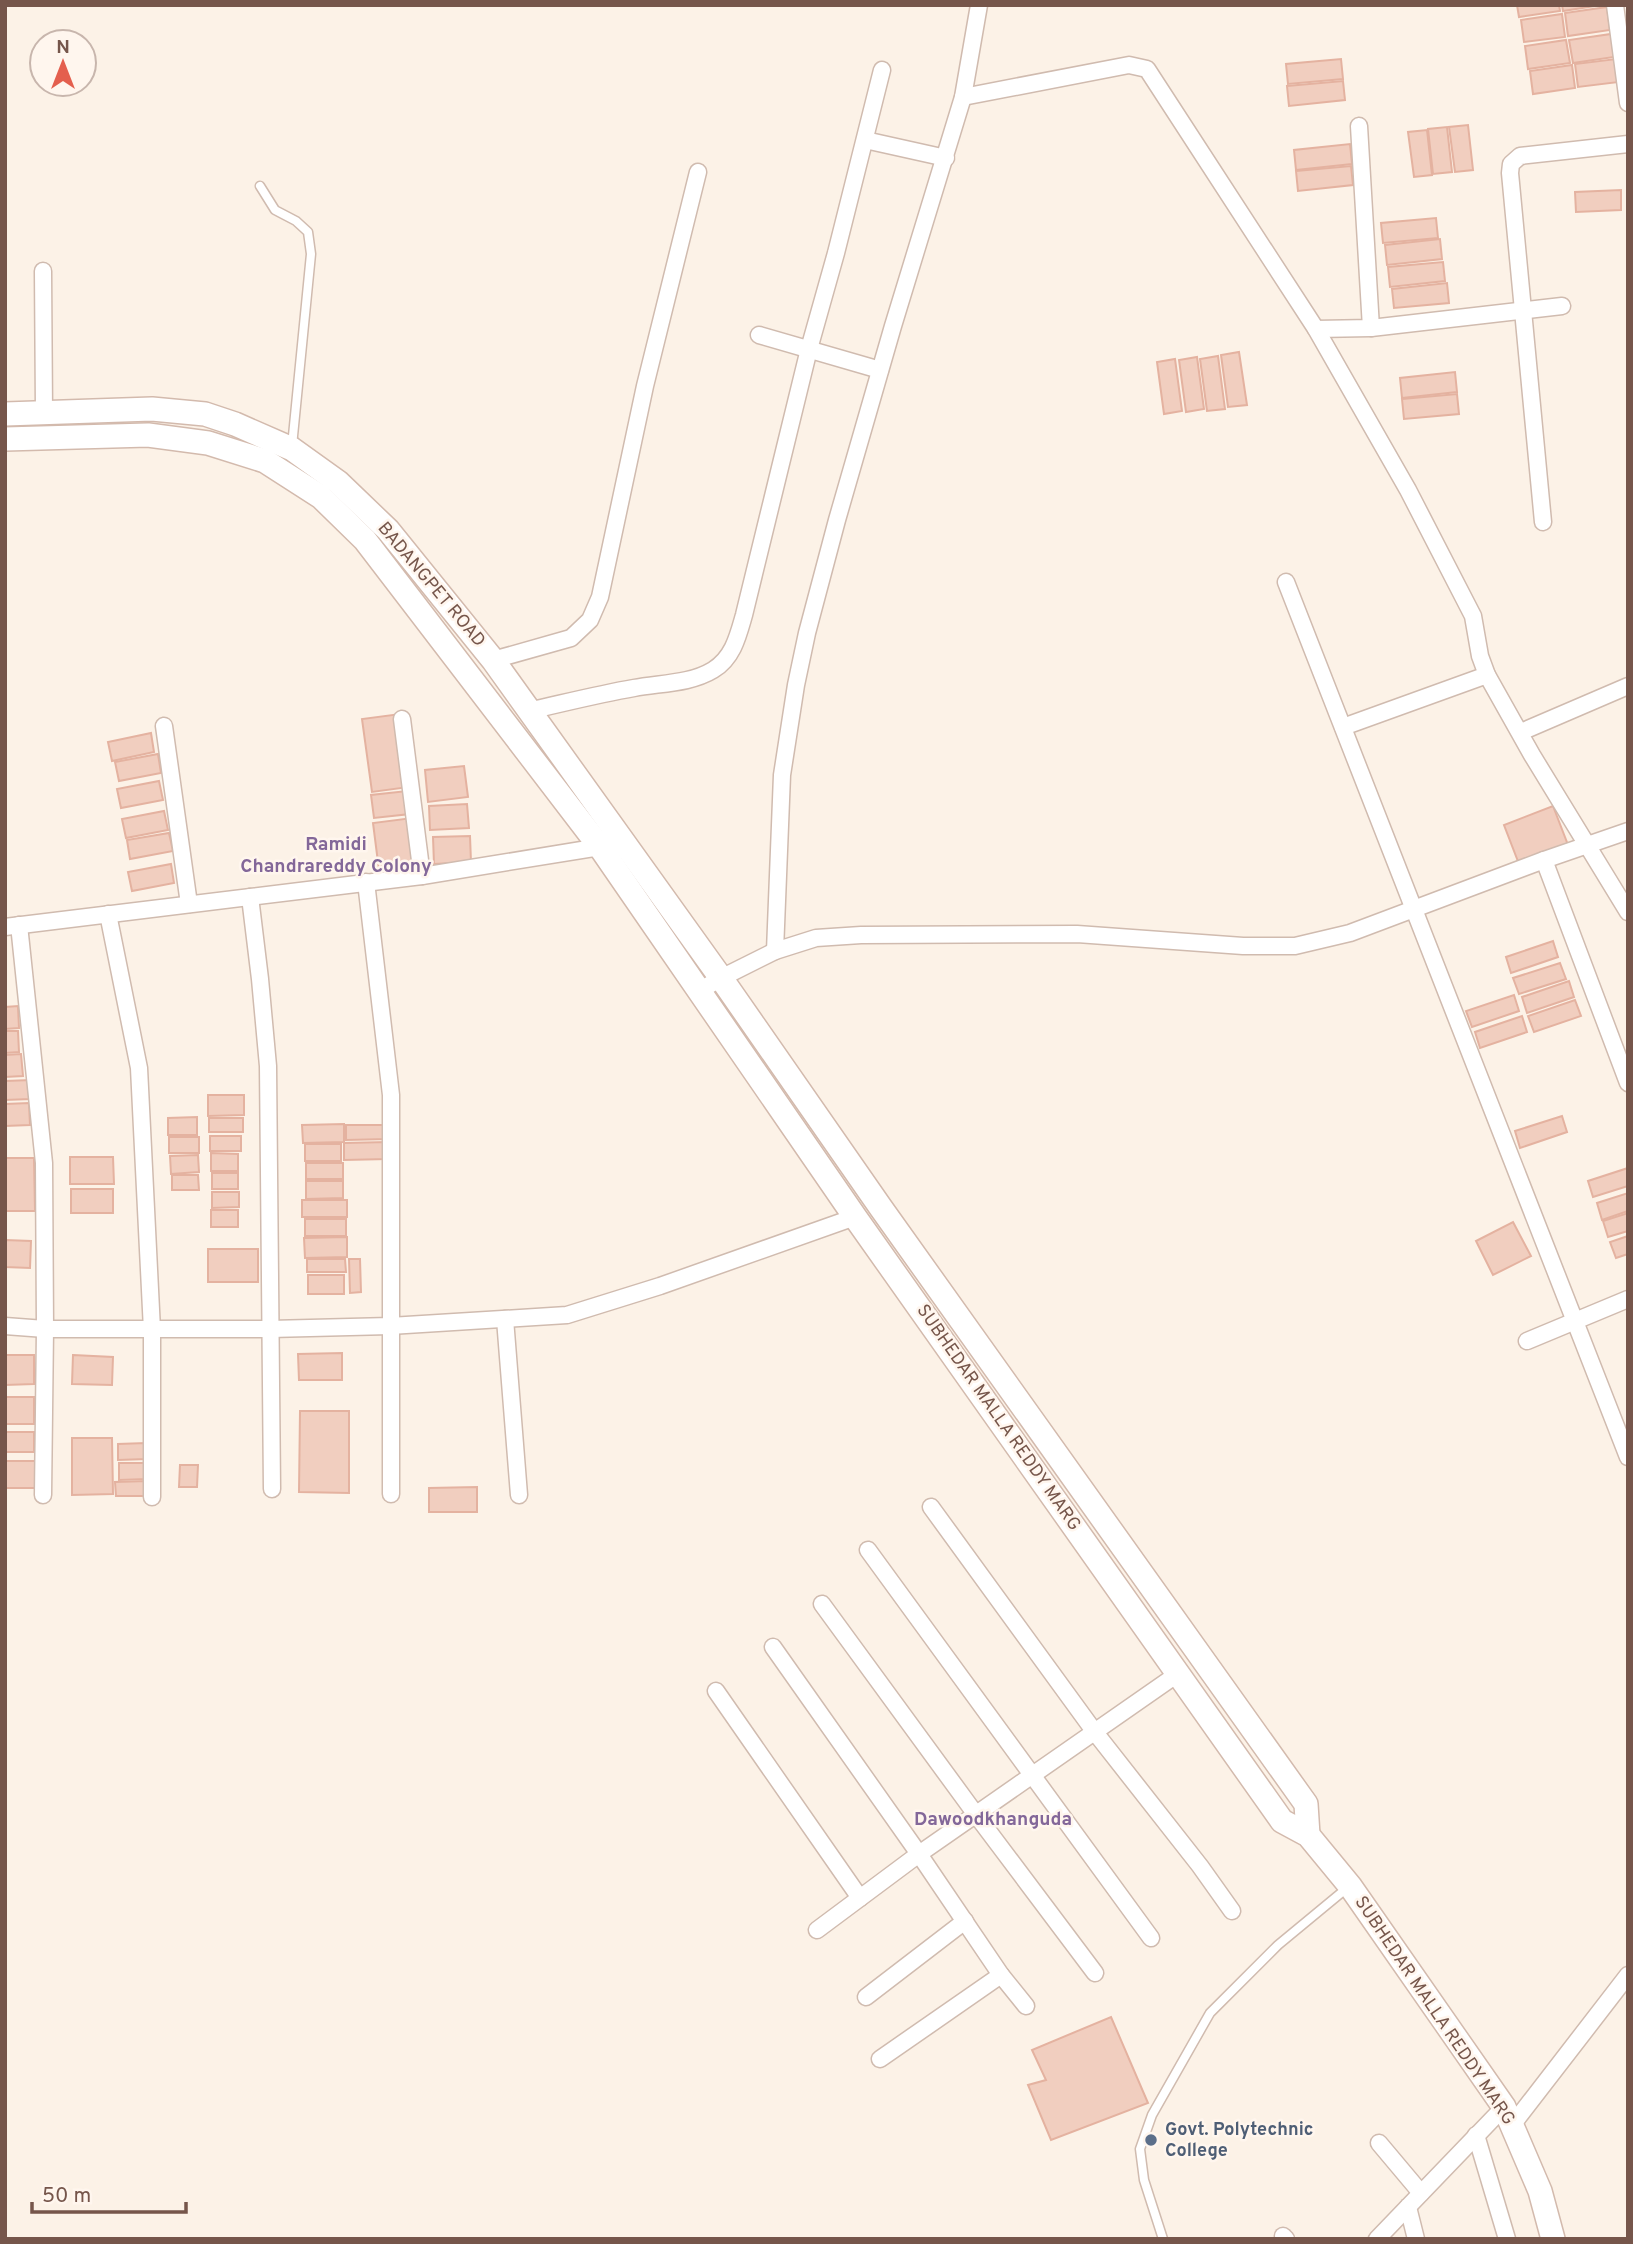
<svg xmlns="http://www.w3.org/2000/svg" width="1633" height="2244" font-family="Overpass,sans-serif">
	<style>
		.building { fill: #f1cebf; stroke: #e4b2a0; stroke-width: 2 }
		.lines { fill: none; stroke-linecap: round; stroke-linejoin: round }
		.service-casing { stroke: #d0bbaf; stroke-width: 11 }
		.minor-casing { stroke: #d0bbaf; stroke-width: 19 }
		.secondary-casing { stroke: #d3baad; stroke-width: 26 }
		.service { stroke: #fff; stroke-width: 8 }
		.minor { stroke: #fff; stroke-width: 16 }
		.secondary { stroke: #fff; stroke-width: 23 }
		.service-dot { fill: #5c6f8a; stroke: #fff6ee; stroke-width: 2.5 }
		.labels { text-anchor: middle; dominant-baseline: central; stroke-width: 5; stroke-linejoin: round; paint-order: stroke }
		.street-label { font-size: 18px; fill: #76564b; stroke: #fff6ee }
		.service-label { font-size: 18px; font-weight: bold; fill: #4e5e75; stroke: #fff6ee; text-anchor: start }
		.neighbourhood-label { font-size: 19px; font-weight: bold; fill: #836799; stroke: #fff6ee }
	</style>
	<rect width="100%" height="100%" fill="#fcf2e7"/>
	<g class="building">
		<path d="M1517,5H1559L1560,11L1519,17Z"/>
		<path d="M1562,5H1601L1563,11Z"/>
		<path d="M1607,7L1610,30L1568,36L1565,13Z"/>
		<path d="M1562,14L1565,37L1524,42L1521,20Z"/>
		<path d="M1611,34L1614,57L1573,63L1569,40Z"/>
		<path d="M1566,40L1570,63L1528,69L1525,46Z"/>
		<path d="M1341,59L1343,79L1288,84L1286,64Z"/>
		<path d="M1616,59L1619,82L1578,87L1575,64Z"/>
		<path d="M1572,65L1575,88L1533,94L1530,71Z"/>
		<path d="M1343,81L1345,100L1289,106L1287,86Z"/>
		<path d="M1468,125L1473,170L1455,172L1449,127Z"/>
		<path d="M1447,127L1452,172L1433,174L1428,129Z"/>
		<path d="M1427,130L1432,175L1414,177L1408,132Z"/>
		<path d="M1350,144L1352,164L1296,170L1294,150Z"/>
		<path d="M1351,166L1353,185L1298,191L1296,171Z"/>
		<path d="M1621,190V210L1576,212L1575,192Z"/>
		<path d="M1436,218L1438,238L1383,243L1381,223Z"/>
		<path d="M1440,239L1442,259L1387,265L1385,245Z"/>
		<path d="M1443,262L1445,281L1390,287L1388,267Z"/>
		<path d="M1447,283L1449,303L1394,308L1392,289Z"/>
		<path d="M1239,352L1247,405L1228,407L1221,355Z"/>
		<path d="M1218,356L1225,409L1207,411L1200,359Z"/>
		<path d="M1197,357L1204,409L1186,412L1179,360Z"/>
		<path d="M1175,359L1182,411L1164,414L1157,362Z"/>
		<path d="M1455,372L1457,392L1402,398L1400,378Z"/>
		<path d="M1457,394L1459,414L1404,419L1402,399Z"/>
		<path d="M400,714L409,787L372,792L362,719Z"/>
		<path d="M151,733L154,752L112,761L108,742Z"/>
		<path d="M158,754L161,773L119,781L115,762Z"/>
		<path d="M464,766L468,797L428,802L425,770Z"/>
		<path d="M159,781L163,800L121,808L117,789Z"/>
		<path d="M407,791L410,814L374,818L371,795Z"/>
		<path d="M467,804L469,828L430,830L429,806Z"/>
		<path d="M1553,806L1568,845L1519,864L1504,825Z"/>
		<path d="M164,811L168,830L126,838L122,819Z"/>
		<path d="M412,818L419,872L380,878L373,823Z"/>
		<path d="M169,833L173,851L130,859L127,840Z"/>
		<path d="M470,836L471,862L434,864L433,837Z"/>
		<path d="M171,864L174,883L132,891L128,872Z"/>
		<path d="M1553,941L1558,957L1511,973L1506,957Z"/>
		<path d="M1560,963L1566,979L1519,994L1513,978Z"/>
		<path d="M1569,981L1574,997L1527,1013L1522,997Z"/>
		<path d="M1514,995L1519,1011L1472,1027L1466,1011Z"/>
		<path d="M1575,1000L1581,1016L1534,1032L1528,1016Z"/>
		<path d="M18,1006L19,1028L5,1029V1007Z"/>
		<path d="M1522,1016L1527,1032L1480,1048L1475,1032Z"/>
		<path d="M5,1031H18L19,1052L5,1053Z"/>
		<path d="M21,1054L23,1076L5,1077V1055Z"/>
		<path d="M31,1080V1099L5,1100V1081Z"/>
		<path d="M208,1095H244V1115L208,1116Z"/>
		<path d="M29,1103L30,1125L5,1126V1104Z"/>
		<path d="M1562,1116L1567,1132L1520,1148L1515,1131Z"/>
		<path d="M197,1117V1135H168V1118Z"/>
		<rect x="209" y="1118" width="34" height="14"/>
		<path d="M344,1124V1142L303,1143L302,1125Z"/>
		<path d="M346,1125H387L388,1139L346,1140Z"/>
		<rect x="210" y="1136" width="31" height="15"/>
		<rect x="169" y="1137" width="30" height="16"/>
		<path d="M388,1142V1159L344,1160V1143Z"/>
		<rect x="305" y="1144" width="36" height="17"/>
		<path d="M211,1153L238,1154V1171H211Z"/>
		<path d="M198,1155L199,1172L171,1174L170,1156Z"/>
		<path d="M70,1157H113L114,1184H70Z"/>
		<path d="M5,1158H34L35,1211H5Z"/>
		<rect x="306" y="1163" width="37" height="16"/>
		<path d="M1628,1168V1186L1593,1197L1588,1181Z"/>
		<rect x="212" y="1173" width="26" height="16"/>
		<path d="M172,1175H198L199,1190H172Z"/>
		<path d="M306,1181H343V1198L306,1199Z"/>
		<rect x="71" y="1189" width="42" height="24"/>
		<path d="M212,1192H239V1207L212,1208Z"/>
		<path d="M1628,1193V1211L1602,1220L1597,1203Z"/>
		<rect x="302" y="1200" width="45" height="17"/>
		<rect x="211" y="1210" width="27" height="17"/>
		<path d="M1628,1213V1231L1608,1237L1603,1221Z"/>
		<rect x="305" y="1219" width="41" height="17"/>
		<path d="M1513,1222L1531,1256L1493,1275L1476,1241Z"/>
		<path d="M1628,1236V1254L1616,1258L1610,1242Z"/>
		<path d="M347,1237V1257L305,1258L304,1238Z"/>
		<path d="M5,1240L31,1241L30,1268L5,1267Z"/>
		<rect x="208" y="1249" width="50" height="33"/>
		<path d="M307,1259H345L346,1272H307Z"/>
		<path d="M349,1259H360L361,1292L350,1293Z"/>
		<rect x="308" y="1275" width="36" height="19"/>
		<path d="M342,1353V1380H299L298,1354Z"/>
		<path d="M5,1355H34V1384L5,1385Z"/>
		<path d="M73,1355L113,1357L112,1385L72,1384Z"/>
		<rect x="5" y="1397" width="29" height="27"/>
		<path d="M300,1411H349V1493L299,1492Z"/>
		<rect x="5" y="1432" width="29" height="20"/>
		<path d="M72,1438H112L113,1494L72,1495Z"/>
		<path d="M146,1443L147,1459L118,1460V1444Z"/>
		<path d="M5,1461H36L37,1488H5Z"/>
		<path d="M119,1463H147V1479L119,1480Z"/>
		<path d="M180,1465H198L197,1487H179Z"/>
		<path d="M147,1481L148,1496H116L115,1482Z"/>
		<path d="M477,1487V1512H429V1488Z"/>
		<path d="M1111,2017L1148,2103L1051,2140L1028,2085L1046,2080L1032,2050Z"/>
	</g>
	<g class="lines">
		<g class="service-casing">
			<g id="service">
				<path d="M260,186L275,210L296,221L308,232L311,254L292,446"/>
				<path d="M1163,2239L1144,2180L1140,2149L1152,2115L1210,2013L1278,1945L1347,1888"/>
			</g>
		</g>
		<g class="minor-casing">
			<g id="minor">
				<path d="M1615,5L1628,103"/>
				<path d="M963,97L1129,65L1147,69L1316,329L1408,490L1473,616L1480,656L1487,675L1532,755L1628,912"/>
				<path d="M1359,126L1371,328"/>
				<path d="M865,140L946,158"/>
				<path d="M43,271L44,413"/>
				<path d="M1316,329L1371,328L1562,306"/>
				<path d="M759,335L880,370"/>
				<path d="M1543,522L1510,173L1511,164L1520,156L1628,144"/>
				<path d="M1286,582L1628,1457"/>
				<path d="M493,660L571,638L590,620L600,597L645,386L698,172"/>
				<path d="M528,711C564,703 599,694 634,688C660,683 690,684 713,670C733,658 738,636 744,615L809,349L836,253L882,70"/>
				<path d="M402,719L422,876"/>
				<path d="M164,726L189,904"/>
				<path d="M1343,727L1487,675"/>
				<path d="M1521,732L1628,686"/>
				<path d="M1544,860L1628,1083"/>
				<path d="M366,882L391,1095V1494"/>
				<path d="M250,897L260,979L268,1066L272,1489"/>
				<path d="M108,914L139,1068L152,1330V1497"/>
				<path d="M19,925L44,1163L45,1329L43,1495"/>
				<path d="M5,927L422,876L600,847"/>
				<path d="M775,951L782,775L796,685L807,633L837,520L893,326L963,97L979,5"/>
				<path d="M699,991L721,978L775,951L816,938L861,935L1077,934L1243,946H1295L1350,933L1544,860L1628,831"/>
				<path d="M505,1319L519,1495"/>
				<path d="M5,1326L45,1329H270L390,1326L567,1315L660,1286L855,1217"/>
				<path d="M1527,1341L1628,1299"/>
				<path d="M931,1507L1094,1731L1200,1866L1232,1911"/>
				<path d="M868,1550L1151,1938"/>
				<path d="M822,1604L977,1816L1095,1973"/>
				<path d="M773,1647L919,1854L1001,1975L1026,2006"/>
				<path d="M716,1691L860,1898"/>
				<path d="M817,1930L919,1854L1179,1673"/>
				<path d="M866,1997L965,1921"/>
				<path d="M880,2059L1001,1975"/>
				<path d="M1513,2124L1628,1975"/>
				<path d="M1476,2135L1507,2239"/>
				<path d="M1379,2143L1421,2193"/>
				<path d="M1408,2207L1416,2239"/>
				<path d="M1283,2236L1286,2239"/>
				<path d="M1377,2239L1504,2107"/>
			</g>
		</g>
		<g class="secondary-casing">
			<g id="secondary">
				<path d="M5,414L152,409L205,414L235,424L292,449L338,482L388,530L493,660L721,978L881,1208L1306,1804L1308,1835"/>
				<path d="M5,439L148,435L208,443L265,461L321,497L365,540L600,847L855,1217L1282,1821L1308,1835L1350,1886L1504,2107L1540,2191L1553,2239"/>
			</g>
		</g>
		<use href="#service" class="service"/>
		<use href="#minor" class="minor"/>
		<use href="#secondary" class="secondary"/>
	</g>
	<circle class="service-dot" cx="1151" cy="2140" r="7"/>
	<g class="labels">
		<g class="street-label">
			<text transform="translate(431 585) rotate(50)">BADANGPET ROAD</text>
			<text transform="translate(998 1418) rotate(55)">SUBHEDAR MALLA REDDY MARG</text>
			<text transform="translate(1434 2011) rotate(56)">SUBHEDAR MALLA REDDY MARG</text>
		</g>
		<g class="service-label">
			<text x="1165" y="2130">Govt. Polytechnic<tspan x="1165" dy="21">College</tspan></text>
		</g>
		<g class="neighbourhood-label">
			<text x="336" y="845">Ramidi<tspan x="336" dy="22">Chandrareddy Colony</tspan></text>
			<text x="993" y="1820">Dawoodkhanguda</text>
		</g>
	</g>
	<rect width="1633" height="2244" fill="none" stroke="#76564b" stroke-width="14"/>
	<g transform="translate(63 63)"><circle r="33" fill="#fff6ee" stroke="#c8b6ad" stroke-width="2"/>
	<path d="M0-5L12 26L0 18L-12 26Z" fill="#e45f4e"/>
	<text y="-10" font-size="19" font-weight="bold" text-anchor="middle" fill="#76564b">N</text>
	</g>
	<path d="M32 2202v10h154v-10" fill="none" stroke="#76564b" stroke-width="3.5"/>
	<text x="42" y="2202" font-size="21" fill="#76564b" stroke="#fff6ee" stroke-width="5" paint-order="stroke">50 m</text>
</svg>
